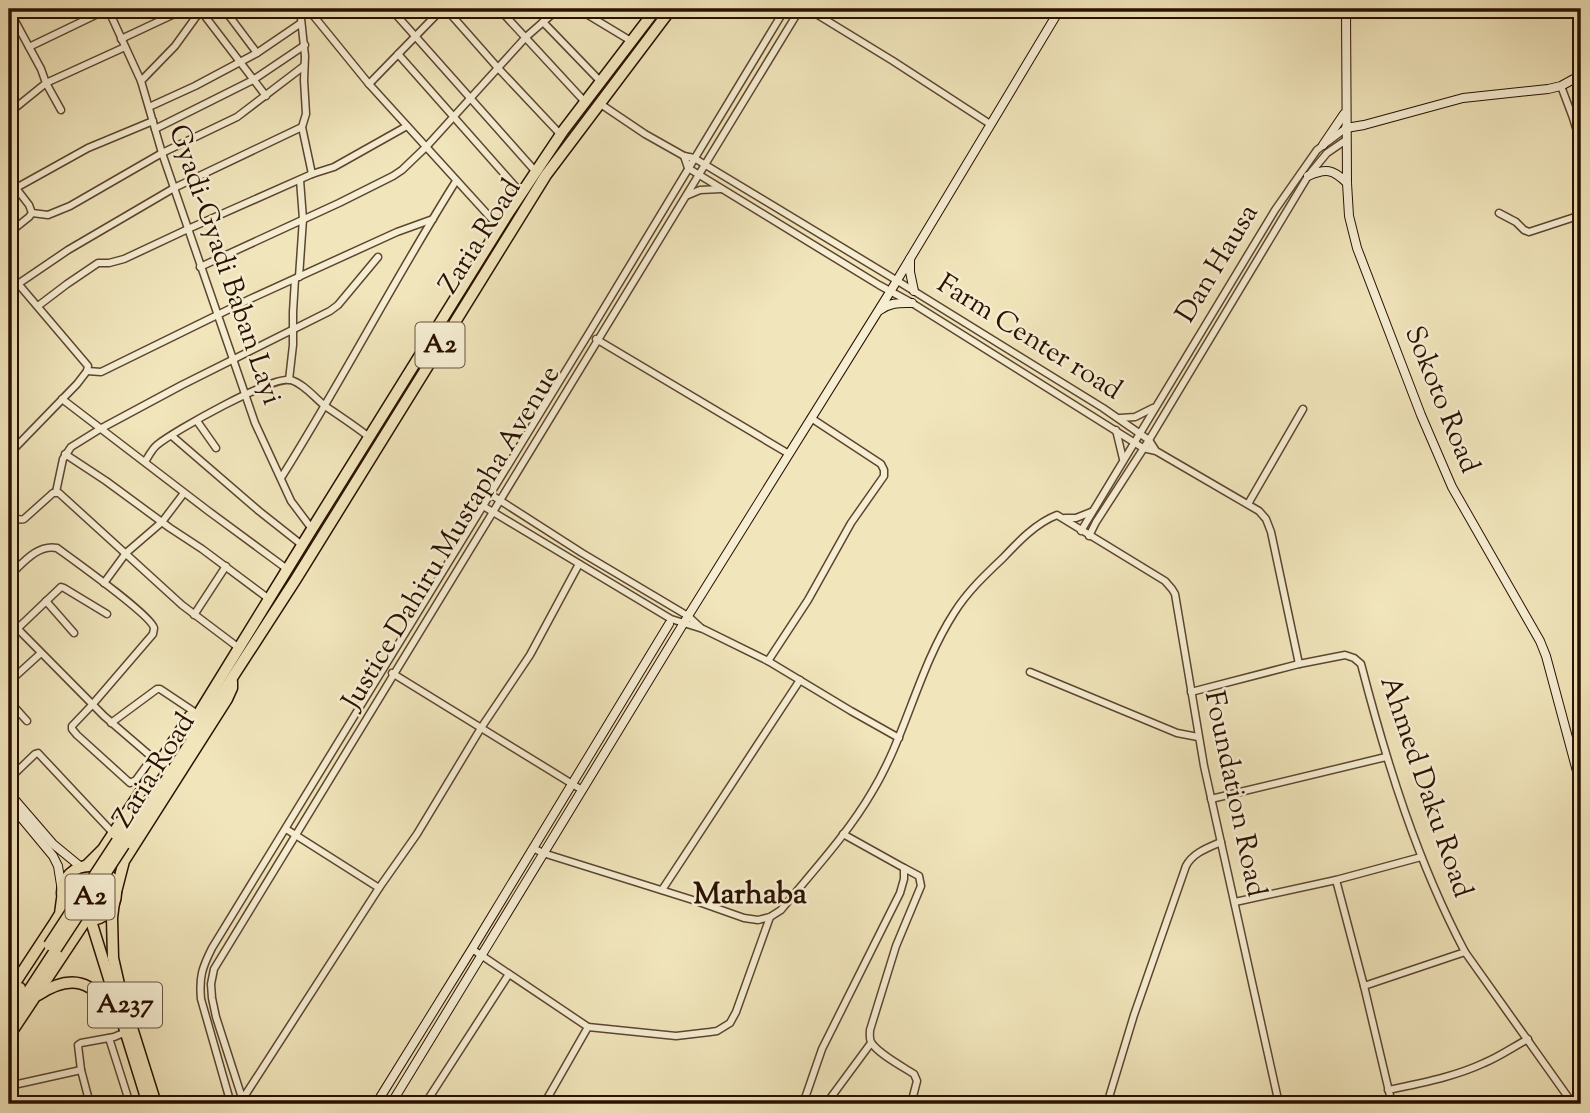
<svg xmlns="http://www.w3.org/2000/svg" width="1590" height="1113" font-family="'Sorts Mill Goudy',serif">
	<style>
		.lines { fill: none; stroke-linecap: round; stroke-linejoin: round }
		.street-casing { stroke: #5c452f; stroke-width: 9 }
		.secondary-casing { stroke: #2a1000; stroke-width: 10 }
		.highway-casing { stroke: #2a1000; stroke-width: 13 }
		.street { stroke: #f6eed3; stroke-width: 6 }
		.secondary { stroke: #f6eed3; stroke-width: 8 }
		.highway { stroke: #f1e5bb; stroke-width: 10 }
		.highway-bridge-casing { stroke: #2a1000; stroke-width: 13; stroke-linecap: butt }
		.highway-bridge { stroke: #f1e5bb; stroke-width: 10 }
		.labels { text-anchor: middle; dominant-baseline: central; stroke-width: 5; stroke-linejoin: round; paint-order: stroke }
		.shield { fill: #f6eed3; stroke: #67533f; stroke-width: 2 }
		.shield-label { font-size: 26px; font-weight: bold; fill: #2a1000 }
		.street-label { font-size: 28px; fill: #2a1000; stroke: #f6eed3 }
		.neighbourhood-label { font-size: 30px; font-weight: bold; fill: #2a1000; stroke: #f6eed3 }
	</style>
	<rect width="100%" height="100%" fill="#f1e5bb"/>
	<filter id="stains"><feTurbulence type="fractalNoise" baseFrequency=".00286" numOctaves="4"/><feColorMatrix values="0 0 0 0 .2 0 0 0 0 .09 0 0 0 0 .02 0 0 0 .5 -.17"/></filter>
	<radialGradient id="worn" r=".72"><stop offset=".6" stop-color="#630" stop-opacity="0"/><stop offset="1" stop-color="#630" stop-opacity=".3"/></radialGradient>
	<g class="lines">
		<g class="street-casing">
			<g id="street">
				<path d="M108,9L141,81L162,153L255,423L291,501L312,529"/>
				<path d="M224,9L257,53"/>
				<path d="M300,9L305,56L304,80L306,114L302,127L312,174"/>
				<path d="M308,9L369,84L499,227"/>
				<path d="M391,9L536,172"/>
				<path d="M446,9L498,68L561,135"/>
				<path d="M499,9L585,102"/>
				<path d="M578,9L631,41"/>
				<path d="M808,9L893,61L990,124"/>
				<path d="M9,10L41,69L46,83L9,113"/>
				<path d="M201,11L266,96"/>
				<path d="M543,22L601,82"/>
				<path d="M121,39L185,9"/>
				<path d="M29,47L108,9"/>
				<path d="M398,54L521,193"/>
				<path d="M141,81L175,46L201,10"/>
				<path d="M369,84L442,9"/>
				<path d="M1561,86L1573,118L1581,144"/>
				<path d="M599,103L645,134L684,156"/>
				<path d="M149,107L195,86L257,53L301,23"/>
				<path d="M61,110L46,83L125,47"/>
				<path d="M155,129L253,80L305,45"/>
				<path d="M9,179L29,205L32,213L29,217L9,233"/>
				<path d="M16,188L88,148L153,121"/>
				<path d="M688,195L700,190L721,189"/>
				<path d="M32,213L48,215L70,206L162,153L237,117L304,66"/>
				<path d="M1499,213L1516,222L1524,230L1529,232L1581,215"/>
				<path d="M200,267L339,203L393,176L402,170L427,146L526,37L558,9"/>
				<path d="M9,273L88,366L87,371L77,384L9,454"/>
				<path d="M299,277L303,219L300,180"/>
				<path d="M18,284L68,250L174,188L302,127"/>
				<path d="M38,306L67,284L98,263H109L124,259L188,229L312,174L334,167L407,126"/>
				<path d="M596,339L789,454"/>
				<path d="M87,371L101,372L250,299L397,232L433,219"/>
				<path d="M289,380L293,345V312L295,279"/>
				<path d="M62,399L207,510L287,569"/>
				<path d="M1120,418L1135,417L1153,408"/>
				<path d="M197,421L216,448"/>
				<path d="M1116,430L1123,459"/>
				<path d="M172,436L259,511L302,545"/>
				<path d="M1156,451L1149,440L1103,408L896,280L694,158L684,156L688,168L879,285L912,303L1143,448L1156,451L1259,511L1266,519L1271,532L1299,664"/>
				<path d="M65,454L106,481L170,528L202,549L269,599"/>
				<path d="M145,462C148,457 152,449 157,445C174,431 273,375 291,380C304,384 315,398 325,406C340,416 355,426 369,437"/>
				<path d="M281,478C342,381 395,278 456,181"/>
				<path d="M56,492L63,459L71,447L100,429L182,385L330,311L338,305L378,257"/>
				<path d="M490,494L582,553L688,616L701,628"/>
				<path d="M1248,504L1303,409"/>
				<path d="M483,506L671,619L703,629L768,661L851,711L899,738"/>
				<path d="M9,511C14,516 17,521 24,519L53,493H59L182,605L239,648"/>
				<path d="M1065,518H1076L1091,512"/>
				<path d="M1081,531L1275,210L1317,150L1346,128"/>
				<path d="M1089,536L1096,522L1149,440L1308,176L1327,153L1346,140"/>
				<path d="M9,576C22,564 37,544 57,548C72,559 151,615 154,628C154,630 153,632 153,634L92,705L72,726V729L77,735L130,783L136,780L152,758"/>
				<path d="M104,583L126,553L162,522L184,493"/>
				<path d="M46,601L74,633"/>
				<path d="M194,615L226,566"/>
				<path d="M9,620L104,716L154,759"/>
				<path d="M17,629L61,587L64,588L107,614"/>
				<path d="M768,661L808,600L851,523L884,476V470L881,464L811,418"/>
				<path d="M1030,672L1177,733L1198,737"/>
				<path d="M392,673L582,790"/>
				<path d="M9,682L41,653"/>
				<path d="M1191,692L1299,664L1345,655L1354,658L1361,664C1387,764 1417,861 1465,952L1573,1104"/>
				<path d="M9,701L27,721"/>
				<path d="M111,723L157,689H160L193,711"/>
				<path d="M9,779L35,754L38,753L113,833"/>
				<path d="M1211,799L1386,757"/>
				<path d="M533,848L543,853L696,901L744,918L758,920L770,917L781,910C812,872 847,835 872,792C906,736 918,669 954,613C967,592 985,575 1003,558C1018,542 1036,523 1057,515L1165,581L1172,589L1175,594L1204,766L1279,1104"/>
				<path d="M904,868L919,876L921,886L896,946L870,1030C870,1034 869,1038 871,1042C877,1053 903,1067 914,1074L917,1081L911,1104"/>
				<path d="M1336,880L1364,986L1392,1104"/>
				<path d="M379,888L417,834L481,728L530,655L579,564"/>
				<path d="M662,890L800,680"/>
				<path d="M1235,902L1336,880L1421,857"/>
				<path d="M472,949L588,1027L544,1104"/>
				<path d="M1364,986L1465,952"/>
				<path d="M588,1027L676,1036L710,1032L717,1031L730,1023L736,1012L770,917"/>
				<path d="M109,1038L130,1104"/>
				<path d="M9,1086L81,1070"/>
				<path d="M1388,1090C1421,1083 1454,1077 1484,1063C1499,1057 1513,1047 1528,1039"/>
				<path d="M242,1100L379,888L286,829"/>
				<path d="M90,1104L81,1070L78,1045L81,1043L114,1037L126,1032"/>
				<path d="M231,1104L201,999C199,977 202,968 212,948L589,333L785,9"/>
				<path d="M244,1104L216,1017L212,998L211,984L214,969L800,9"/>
				<path d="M425,1104L509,974"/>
				<path d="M803,1104L822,1049L900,893L904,879V868L843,834"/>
				<path d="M826,1104L871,1043"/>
				<path d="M1107,1104L1134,1015L1186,866C1193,853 1207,848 1221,842"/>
			</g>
		</g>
		<g class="secondary-casing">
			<g id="secondary">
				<path d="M1346,9L1347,183L1349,216L1357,248L1421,415L1452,487L1540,641L1546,656L1581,786"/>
				<path d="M1346,128L1364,125L1463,98L1548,89L1561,86L1581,75"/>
				<path d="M1323,145L1344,114"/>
				<path d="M1308,176C1326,168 1333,169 1347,183"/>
				<path d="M910,259V272L914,291"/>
				<path d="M880,310C891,302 900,303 912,303"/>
				<path d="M9,793L53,844L81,867"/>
				<path d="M9,803L53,856L58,866L62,891"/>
				<path d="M376,1104L472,949L669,624"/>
				<path d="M391,1104L688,616L890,292L1060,9"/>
			</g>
		</g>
		<g class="highway-casing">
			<g id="highway">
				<path d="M186,734L312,529L507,215L563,131L656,9"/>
				<path d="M117,841L132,818"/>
				<path d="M124,845L296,579L546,175L671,9"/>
				<circle cx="89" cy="893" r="27"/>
				<path d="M86,866L103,849L190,716"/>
				<path d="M116,892L124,861L227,699L232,688V682"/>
				<path d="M114,902L112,918L113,958L121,993L156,1104"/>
				<path d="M91,921L148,1104"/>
				<path d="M9,992L55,922L60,914L62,899"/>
				<path d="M38,995C73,972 92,982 116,1013"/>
				<path d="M9,1005L20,988"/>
				<path d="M9,1021L56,949"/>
				<path d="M9,1036L86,920"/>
			</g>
		</g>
		<use href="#street" class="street"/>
		<use href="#secondary" class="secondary"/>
		<use href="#highway" class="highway"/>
		<g class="highway-bridge-casing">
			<g id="highway-bridge">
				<path d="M49,945L117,841"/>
				<path d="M56,949L124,845"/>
			</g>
		</g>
		<use href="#highway-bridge" class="highway-bridge"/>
	</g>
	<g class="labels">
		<g class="shield">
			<rect x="415.5" y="322.5" width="49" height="45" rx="5"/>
			<rect x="65.5" y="874.5" width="49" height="45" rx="5"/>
			<rect x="88" y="982.5" width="74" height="45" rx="5"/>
		</g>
		<g class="shield-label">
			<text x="440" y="345">A2</text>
			<text x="90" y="897">A2</text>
			<text x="125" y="1005">A237</text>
		</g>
		<g class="street-label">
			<text transform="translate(481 237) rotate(-58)">Zaria Road</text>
			<text transform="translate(1218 264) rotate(-59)">Dan Hausa</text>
			<text transform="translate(224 265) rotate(71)">Gyadi-Gyadi Baban Layi</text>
			<text transform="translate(1029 338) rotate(32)">Farm Center road</text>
			<text transform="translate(1441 400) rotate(68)">Sokoto Road</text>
			<text transform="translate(452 538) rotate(-59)">Justice Dahiru Mustapha Avenue</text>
			<text transform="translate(155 771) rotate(-58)">Zaria Road</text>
			<text transform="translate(1425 787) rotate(71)">Ahmed Daku Road</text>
			<text transform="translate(1234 794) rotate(78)">Foundation Road</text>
		</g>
		<g class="neighbourhood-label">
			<text x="750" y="895">Marhaba</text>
		</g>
	</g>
	<rect width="1590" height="1113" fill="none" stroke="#f1e5bb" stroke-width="35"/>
	<rect x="10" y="10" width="1569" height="1092" fill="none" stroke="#2a1000" stroke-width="3.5"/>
	<rect x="18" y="18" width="1555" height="1078" fill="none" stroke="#2a1000" stroke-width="2"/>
	<rect width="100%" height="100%" filter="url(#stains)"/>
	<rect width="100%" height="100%" fill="url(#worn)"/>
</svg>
